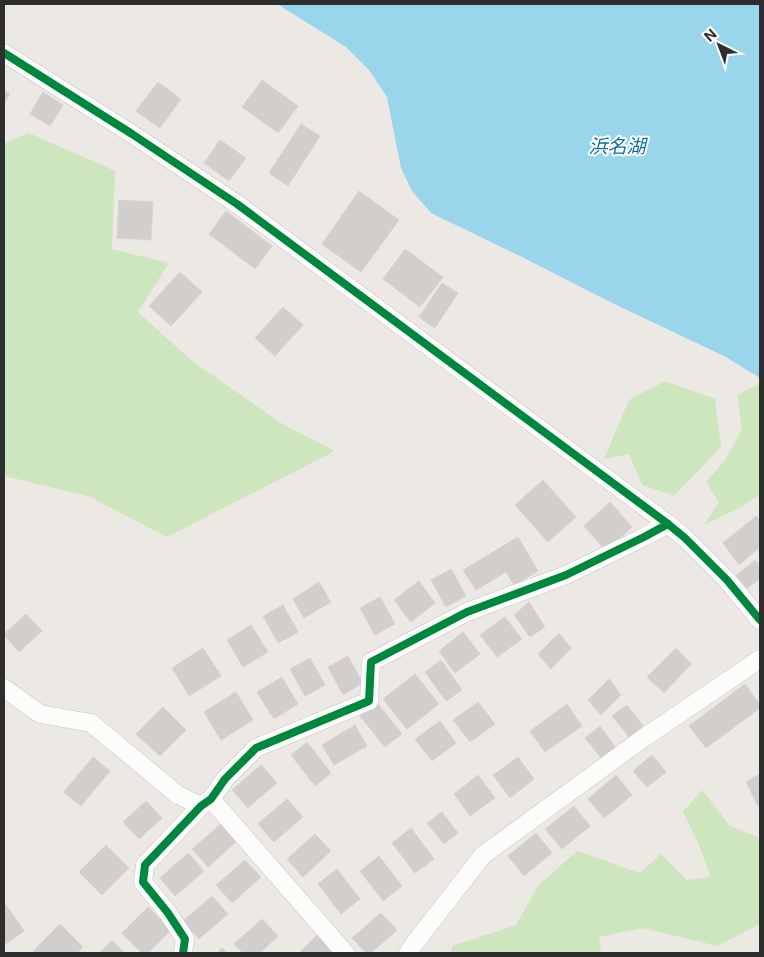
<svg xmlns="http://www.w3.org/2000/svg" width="764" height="957" font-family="Inter,'Noto Sans JP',sans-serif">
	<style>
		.green { fill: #cee6be }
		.water { fill: #99d6ec }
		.building { fill: #d1cecb; stroke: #d7d4d0 }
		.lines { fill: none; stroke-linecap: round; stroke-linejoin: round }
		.street-casing { stroke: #c5c4c5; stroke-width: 19 }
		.street { stroke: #fcfcfb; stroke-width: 18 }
		.cycleway-casing { stroke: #fff; stroke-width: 11 }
		.cycleway { stroke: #00873e; stroke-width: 8 }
		.labels { text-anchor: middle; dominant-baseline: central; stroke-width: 4; stroke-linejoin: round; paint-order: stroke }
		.water-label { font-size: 19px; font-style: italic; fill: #0d6fa3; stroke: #fff }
	</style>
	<rect width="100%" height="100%" fill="#ece8e4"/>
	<g class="green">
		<path d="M29,133L115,171L112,249L169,263L138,312L192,361L284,425L335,451L167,537L88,496L4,476V144Z"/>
		<path d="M665,381L715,399L721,447L674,496L642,485L629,454L604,459L629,400Z"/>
		<path d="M759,384L760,494L745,505L704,525L719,502L706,482L725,460L742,429L737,395Z"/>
		<path d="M702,790L730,826L760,838V924L717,946L643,928L599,937L601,953H451L452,946L516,925L538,886L577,851L640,873L661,854L687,880L711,877L698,843L683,812Z"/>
	</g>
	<path class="water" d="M277,4H760V378L724,356L610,302L522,257L431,213L412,191L401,168L387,97L369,70L346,47Z"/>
	<g class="building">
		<path d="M262,80L298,106L278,133L242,107Z"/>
		<path d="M158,82L181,99L160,128L136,111Z"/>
		<path d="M4,90L10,94L4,104Z"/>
		<path d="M43,92L63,105L50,126L30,114Z"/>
		<path d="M301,124L320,136L288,186L269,173Z"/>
		<path d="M220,140L246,158L229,181L204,163Z"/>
		<path d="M359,191L399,220L361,272L322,244Z"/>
		<path d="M119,200L153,202L151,240L117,238Z"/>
		<path d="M226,211L272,246L255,269L209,234Z"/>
		<path d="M405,249L443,277L420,307L383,279Z"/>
		<path d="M180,272L202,292L171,326L149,306Z"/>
		<path d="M442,283L458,293L435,328L419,317Z"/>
		<path d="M283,307L303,325L275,356L255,338Z"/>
		<path d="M543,480L576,517L548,542L515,505Z"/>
		<path d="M610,502L632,527L606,551L584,526Z"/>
		<path d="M756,516L760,521V547L739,565L723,543Z"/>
		<path d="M518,537L538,571L514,585L506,572L476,590L463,570Z"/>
		<path d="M755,560L760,566V579L747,588L736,576Z"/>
		<path d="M451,569L466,596L446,607L431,580Z"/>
		<path d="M419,581L435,603L411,622L394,600Z"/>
		<path d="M319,582L331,602L304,618L293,599Z"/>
		<path d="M380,597L395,624L375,635L360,608Z"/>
		<path d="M529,602L545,627L530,637L514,615Z"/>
		<path d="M283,605L298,632L278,643L263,616Z"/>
		<path d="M26,614L42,631L19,652L4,635V634Z"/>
		<path d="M505,617L522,639L497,657L480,635Z"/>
		<path d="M251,625L268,652L243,667L227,640Z"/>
		<path d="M463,632L480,654L455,673L439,651Z"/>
		<path d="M559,633L571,648L551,669L538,654Z"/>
		<path d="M203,648L221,676L189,696L172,668Z"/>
		<path d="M676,648L691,664L664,693L647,677Z"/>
		<path d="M348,656L363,683L343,695L328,667Z"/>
		<path d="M310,658L325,685L305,696L290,669Z"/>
		<path d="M441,660L462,690L446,701L425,672Z"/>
		<path d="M415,674L439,704L407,729L383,699Z"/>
		<path d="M282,677L298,704L274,719L257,692Z"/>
		<path d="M609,679L621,695L601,715L588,700Z"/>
		<path d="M745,684L760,705V708L706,748L689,726Z"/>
		<path d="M236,692L253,720L221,740L204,712Z"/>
		<path d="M478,702L495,724L470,742L453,720Z"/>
		<path d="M377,703L402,734L385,747L360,716Z"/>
		<path d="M567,704L582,726L545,752L530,731Z"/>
		<path d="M627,705L643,726L629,737L612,716Z"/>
		<path d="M163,707L186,730L160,756L136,734Z"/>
		<path d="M440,721L456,743L432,761L415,739Z"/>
		<path d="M355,725L367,746L334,765L322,745Z"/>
		<path d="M600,726L616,748L602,759L585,738Z"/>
		<path d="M307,742L331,773L315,786L291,755Z"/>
		<path d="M652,755L666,772L647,787L633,771Z"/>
		<path d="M93,757L110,771L81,806L64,792Z"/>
		<path d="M518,757L534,779L510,798L493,775Z"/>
		<path d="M261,765L277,783L248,808L232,790Z"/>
		<path d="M760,774V805L758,806L746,782Z"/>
		<path d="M478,775L495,798L470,816L454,794Z"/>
		<path d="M616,775L632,795L604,818L588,799Z"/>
		<path d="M287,799L303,817L274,842L258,824Z"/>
		<path d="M146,801L162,818L139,839L123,822Z"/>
		<path d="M574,806L590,826L562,849L545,829Z"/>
		<path d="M442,812L458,833L444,844L427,823Z"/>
		<path d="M221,824L236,842L208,867L192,849Z"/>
		<path d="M411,828L434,859L415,873L392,843Z"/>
		<path d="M536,833L552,853L524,876L508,856Z"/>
		<path d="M315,834L331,851L303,877L287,859Z"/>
		<path d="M106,845L129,868L102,895L79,872Z"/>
		<path d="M188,853L204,871L175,896L160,878Z"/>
		<path d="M379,856L402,886L383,901L360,871Z"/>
		<path d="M245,860L261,877L232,903L216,885Z"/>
		<path d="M337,869L360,899L341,914L318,884Z"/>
		<path d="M212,896L228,914L199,939L183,921Z"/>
		<path d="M4,902L24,931L4,945Z"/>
		<path d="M148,907L171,930L148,953H142L122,933Z"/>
		<path d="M381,913L397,930L371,953H366L352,938Z"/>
		<path d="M262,919L278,936L260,953H243L234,944Z"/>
		<path d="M60,924L83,947L77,953H36L33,951Z"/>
		<path d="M318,934L335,951L333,953H299Z"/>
		<path d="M112,941L125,953H99Z"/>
		<path d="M222,948L227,953H217Z"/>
	</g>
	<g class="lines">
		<g class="street-casing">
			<g id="street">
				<path d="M4,53L132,134L237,204L668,524L685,538L727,580L760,620"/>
				<path d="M4,688L40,714L91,723L178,795L201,806"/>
				<path d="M211,799L345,953"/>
				<path d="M183,953L185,939L168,913L143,882L145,865L201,806L211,799L225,779L256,748L369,701L371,662L467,612L566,575L644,537L668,524"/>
				<path d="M408,953L414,944L483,855L645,737L760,659"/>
			</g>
		</g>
		<use href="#street" class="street"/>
		<g class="cycleway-casing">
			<g id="cycleway">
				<path d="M4,53L132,134L237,204L668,524L685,538L727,580L760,620"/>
				<path d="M183,953L185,939L168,913L143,882L145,865L201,806L211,799L225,779L256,748L369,701L371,662L467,612L566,575L644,537L668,524"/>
			</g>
		</g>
		<use href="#cycleway" class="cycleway"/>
	</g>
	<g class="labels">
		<g class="water-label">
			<text x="617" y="146">浜名湖</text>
		</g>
	</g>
	<rect width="764" height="957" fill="none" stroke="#2e2e2e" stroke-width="10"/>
	<g transform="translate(719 45) rotate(318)" stroke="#ffffff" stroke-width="4" paint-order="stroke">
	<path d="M0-4L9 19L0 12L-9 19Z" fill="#2e2e2e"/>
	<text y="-8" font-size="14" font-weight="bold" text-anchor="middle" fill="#2e2e2e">N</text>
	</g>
</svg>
